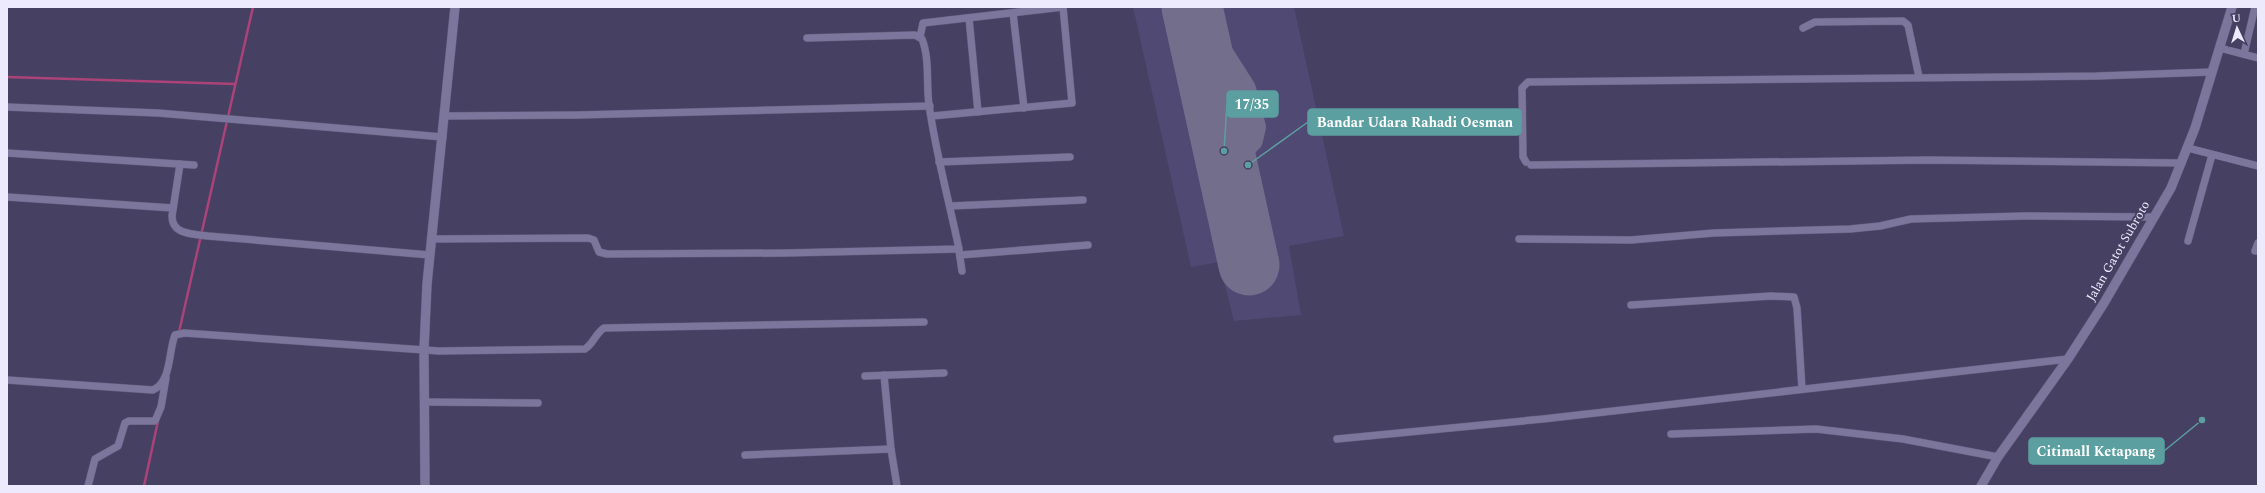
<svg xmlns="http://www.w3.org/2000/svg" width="2265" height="493" font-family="Spectral,serif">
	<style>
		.built { fill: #504973 }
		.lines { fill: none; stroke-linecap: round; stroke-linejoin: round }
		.stream { stroke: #ab4379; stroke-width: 2.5 }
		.taxiway { stroke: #726e8c; stroke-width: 24 }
		.runway { stroke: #726e8c; stroke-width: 61 }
		.minor-casing { stroke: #625d7a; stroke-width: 8 }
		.tertiary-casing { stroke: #625d7a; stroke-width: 10 }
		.minor { stroke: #7c769d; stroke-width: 7 }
		.tertiary { stroke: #7c769d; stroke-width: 9 }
		.labels { text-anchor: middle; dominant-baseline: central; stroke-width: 4; stroke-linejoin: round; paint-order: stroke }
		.street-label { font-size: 13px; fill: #eceafc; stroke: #464063 }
		.leader { fill: none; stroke: #5c9fa0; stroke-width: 1.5 }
		.callout-dot { fill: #5c9fa0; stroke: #464063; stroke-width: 1.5 }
		.callout { fill: #5c9fa0; stroke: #5c9fa0; stroke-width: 1.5 }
		.callout-label { font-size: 14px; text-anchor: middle; font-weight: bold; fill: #fff }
	</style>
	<rect width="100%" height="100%" fill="#464063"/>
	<path class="built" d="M1133,7H1294L1344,236L1289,246L1301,315L1234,321L1219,262L1191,267Z"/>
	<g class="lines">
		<g class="stream">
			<path d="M7,77L235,84"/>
			<path d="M179,332L253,7"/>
			<path d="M144,486L158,421"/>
		</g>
		<path class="taxiway" d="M1195,7L1211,37L1244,89L1254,127L1251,140L1246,145L1224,151"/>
		<path class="runway" d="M1192,7L1249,265"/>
		<g class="minor-casing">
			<g id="minor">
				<path d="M1013,13L1024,108"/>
				<path d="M969,18L978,112"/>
				<path d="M1803,28L1815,22L1903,21L1908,25L1919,77"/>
				<path d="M920,37L923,23L1063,7L1072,103L932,116"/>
				<path d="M2220,48L2258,58"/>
				<path d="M2244,54L2255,7"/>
				<path d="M7,107L158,113L443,137"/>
				<path d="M445,116L578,115L930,106"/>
				<path d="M2188,148L2258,166"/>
				<path d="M7,153L194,165"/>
				<path d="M939,162L1070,157"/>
				<path d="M1526,162L1523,157L1522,88L1528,82L2097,76L2212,72"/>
				<path d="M180,164L172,216C172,235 193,234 208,236L430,255"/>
				<path d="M1531,165L1928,160L2182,163"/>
				<path d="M7,197L173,208"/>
				<path d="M950,206L1083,200"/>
				<path d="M431,239L588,238L594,240L599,252L607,254L786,253L959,249C949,201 936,154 929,105C926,84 930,59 922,39L915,35L807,38"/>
				<path d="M1519,239L1631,240L1714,233L1850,229L1880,226L1911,219L2024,216L2153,217"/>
				<path d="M2188,241L2212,155"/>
				<path d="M959,251L962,271"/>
				<path d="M2255,251L2258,243"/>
				<path d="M960,255L1088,245"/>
				<path d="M1631,305L1771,296L1794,297L1797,308L1802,389"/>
				<path d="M884,375L891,449"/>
				<path d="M865,376L944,373"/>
				<path d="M7,380L153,390C172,381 168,352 175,335L184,333L439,351L585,349C594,343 595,334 604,328L924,322"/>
				<path d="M425,402L538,403"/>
				<path d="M1671,434L1816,429L1903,439L1998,457"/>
				<path d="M1337,439L1543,419L2068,359"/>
				<path d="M745,455L891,449L897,486"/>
				<path d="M88,486L95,459L118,446L125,423L129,421H155L161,407L166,378"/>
			</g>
		</g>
		<g class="tertiary-casing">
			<g id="tertiary">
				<path d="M425,486L424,349L427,284L455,7"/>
				<path d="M1981,486L1998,457L2068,359L2104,303L2171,188L2195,128L2232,7"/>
			</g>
		</g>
		<use href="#minor" class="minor"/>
		<use href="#tertiary" class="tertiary"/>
	</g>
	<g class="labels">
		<g class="street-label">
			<text transform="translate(2118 251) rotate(-60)">Jalan Gatot Subroto</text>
		</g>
	</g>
	<path class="leader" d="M1224 151L1227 104M1248 165L1308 122M2202 420L2164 451"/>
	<g class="callout-dot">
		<circle cx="1224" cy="151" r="4"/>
		<circle cx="1248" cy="165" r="4"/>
		<circle cx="2202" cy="420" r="4"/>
	</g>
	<g class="callout">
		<rect x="1227" y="91" width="51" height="26" rx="4"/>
		<rect x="1308" y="109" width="213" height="26" rx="4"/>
		<rect x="2029" y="438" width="135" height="26" rx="4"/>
	</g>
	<g class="callout-label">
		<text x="1252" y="109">17/35</text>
		<text x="1415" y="127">Bandar Udara Rahadi Oesman</text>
		<text x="2096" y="456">Citimall Ketapang</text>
	</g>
	<rect width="2265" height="493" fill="none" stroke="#eceafc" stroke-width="16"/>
	<g transform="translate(2237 28) rotate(356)" stroke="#464063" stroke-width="3" paint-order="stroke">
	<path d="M0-3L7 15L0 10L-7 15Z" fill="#eceafc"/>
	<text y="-6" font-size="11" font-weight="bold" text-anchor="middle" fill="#eceafc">U</text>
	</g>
</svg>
